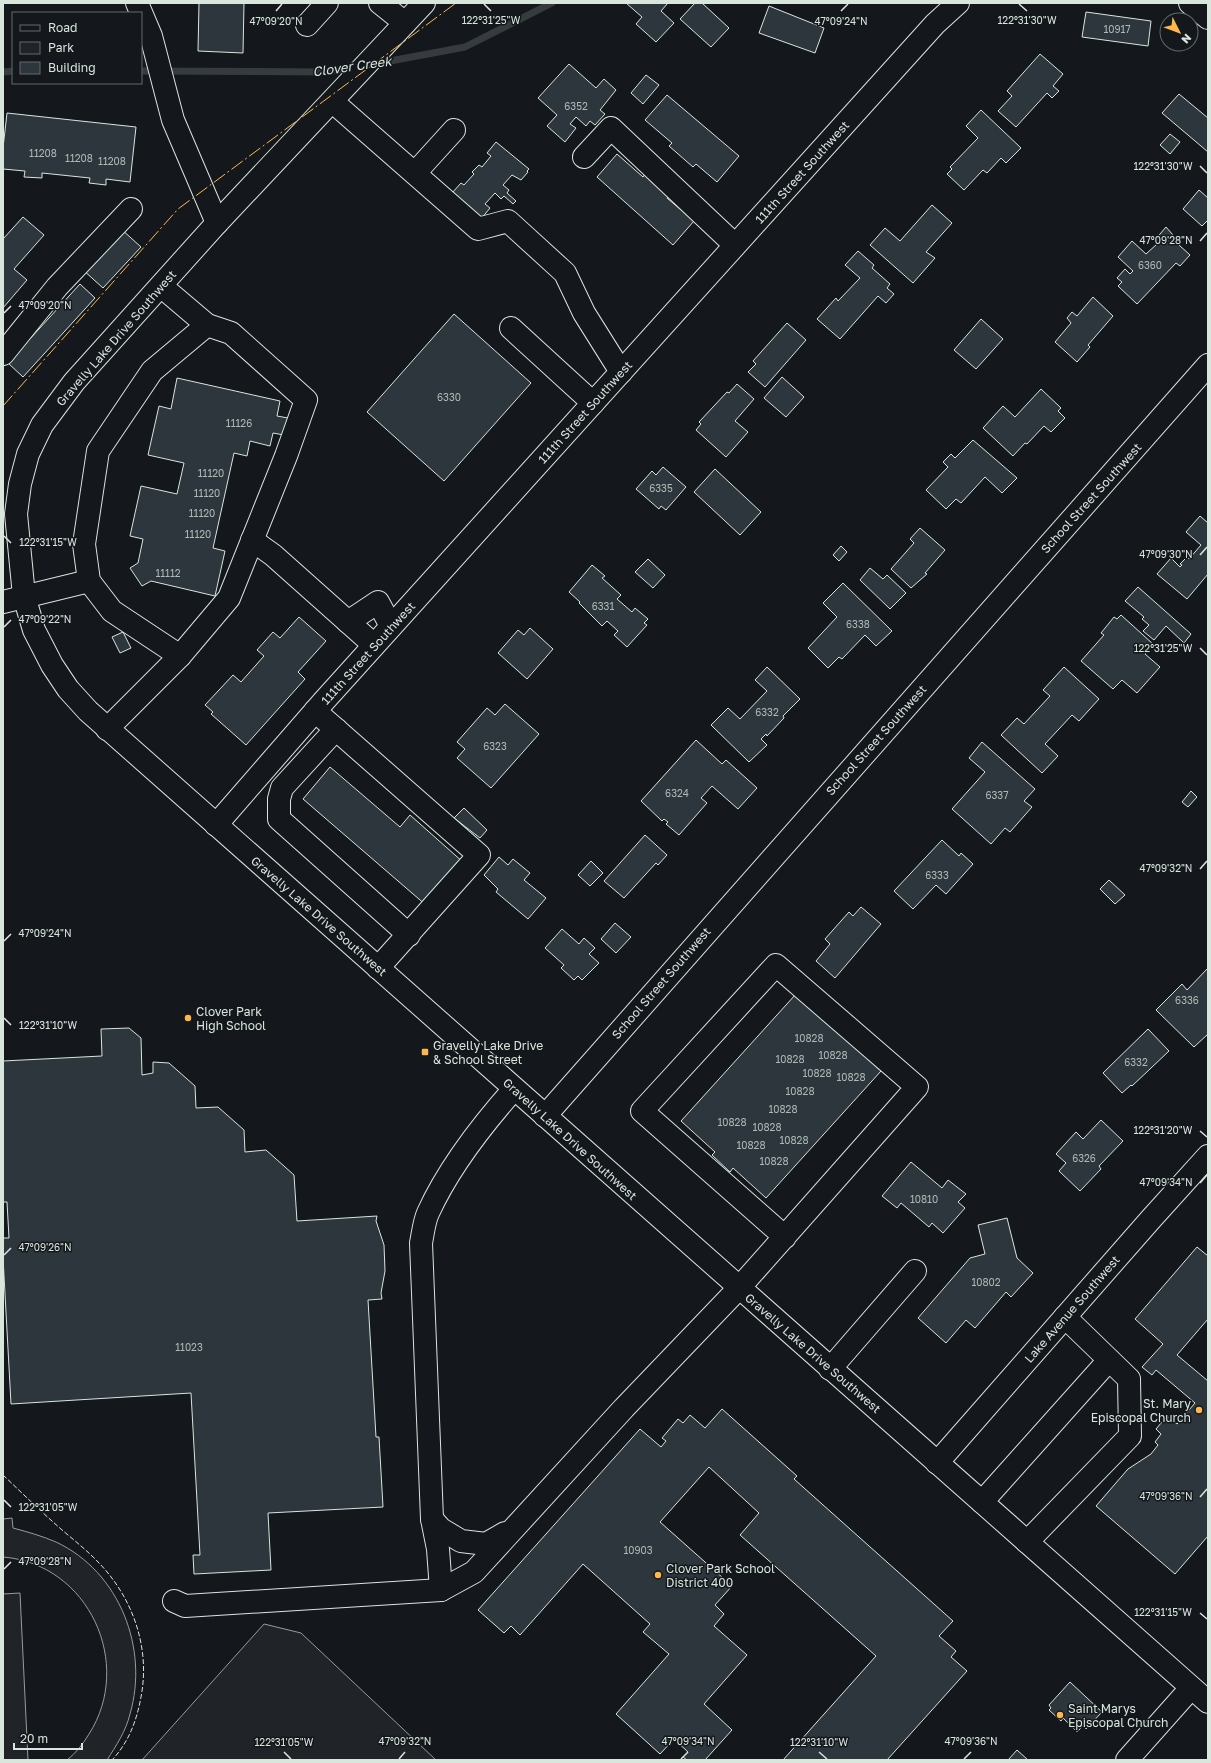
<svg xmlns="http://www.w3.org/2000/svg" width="1211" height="1763" font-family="'Golos Text',sans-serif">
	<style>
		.green { fill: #202428; stroke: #939e99 }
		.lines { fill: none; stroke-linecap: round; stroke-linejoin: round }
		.stream { stroke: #363b3e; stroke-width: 7 }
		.building { fill: #2c363c; stroke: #d8e6dc }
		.minor-casing { stroke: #d8e6dc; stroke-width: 24 }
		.major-casing { stroke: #d8e6dc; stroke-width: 24 }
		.minor { stroke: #14181c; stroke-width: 22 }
		.major { stroke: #14181c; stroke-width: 22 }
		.fence { stroke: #d8e6dc; stroke-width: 1; stroke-dasharray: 5 2; stroke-linecap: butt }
		.power { stroke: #ffb74d; stroke-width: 1; stroke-dasharray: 14 3 2 3; stroke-linecap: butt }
		.ticks { fill: none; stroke: #d8e6dc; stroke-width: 1.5 }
		.poi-dot { fill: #ffb74d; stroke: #14181c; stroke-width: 1.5 }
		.labels { text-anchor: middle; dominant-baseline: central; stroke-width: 3; stroke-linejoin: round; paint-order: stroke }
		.number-label { font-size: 10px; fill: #adbab4 }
		.street-label { font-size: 12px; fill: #d8e6dc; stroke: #14181c }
		.poi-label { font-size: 12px; fill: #d8e6dc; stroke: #14181c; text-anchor: start }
		.water-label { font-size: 13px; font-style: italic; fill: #d8e6dc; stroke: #14181c }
		.ticks-label { font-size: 10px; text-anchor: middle; fill: #d8e6dc; stroke: #14181c; stroke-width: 3; stroke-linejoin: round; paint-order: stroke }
	</style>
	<rect width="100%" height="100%" fill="#14181c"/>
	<g class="green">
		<path d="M12,1518L13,1528C28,1532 42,1536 56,1542C120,1572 149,1649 130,1714C126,1731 116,1746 107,1760H67C76,1753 83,1744 89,1734C134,1664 89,1564 3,1557V1519Z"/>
		<path d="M20,1593L28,1760H3V1594Z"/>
		<path d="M264,1624L301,1633L436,1760H142Z"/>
	</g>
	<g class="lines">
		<g class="stream">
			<path d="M374,64L465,47L552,3"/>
			<path d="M141,71L326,72L356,67"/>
			<path d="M3,72L13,71"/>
		</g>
	</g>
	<g class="building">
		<path d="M199,3H244L243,53L198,51Z"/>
		<path d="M626,3H668L661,11L674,23L656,42L636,24L642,17Z"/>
		<path d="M695,3H702L729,28L711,47L680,19Z"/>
		<path d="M769,6L824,28L815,53L759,33Z"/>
		<path d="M1086,12L1151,21L1148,46L1082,37Z"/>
		<path d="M1040,54L1063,74L1053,86L1059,91L1052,98L1047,93L1016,127L998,111L1012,96L1007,91Z"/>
		<path d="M569,64L596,88L604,79L616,90L600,110L605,114L595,125L590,121L586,126L576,117L570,124L576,128L565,142L547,126L557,115L538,98Z"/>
		<path d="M646,75L659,85L643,104L631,93Z"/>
		<path d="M1179,94L1208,118V152L1162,113Z"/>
		<path d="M667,95L739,156L717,182L696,164L693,167L669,146L672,143L645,120Z"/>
		<path d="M981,110L1021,148L1006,163L1001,158L987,173L983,170L964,190L947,174L952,169L950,167L978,138L966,126Z"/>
		<path d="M7,113L136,127L130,182L106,179V185L89,183L90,178L42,173V178L24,177L25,171L3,169V148Z"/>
		<path d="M1170,134L1180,142L1170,154L1160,145Z"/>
		<path d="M496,142L529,169L527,171L528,172L521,180L512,175L503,185L509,190L507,193L516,201L513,204L504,196L501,199L495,193L485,204L490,208L481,219L452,193L461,183L464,185L474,174L472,172L479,165L482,167L491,156L487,153Z"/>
		<path d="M617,154L643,177L645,174L670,196L667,198L694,221L673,245L597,177Z"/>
		<path d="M1199,190L1208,198V220L1202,226L1183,209Z"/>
		<path d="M932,205L952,223L926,252L935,258L913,283L870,245L885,228L900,241Z"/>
		<path d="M23,217L44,235L14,269L27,280L3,308V239Z"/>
		<path d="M1166,227L1180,243L1179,245L1190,255L1180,266L1176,263L1137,304L1118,286L1122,282L1117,278L1125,269L1130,274L1133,271L1118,257L1132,241L1146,254L1157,244L1154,241Z"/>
		<path d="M120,228L141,247L103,288L82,269Z"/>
		<path d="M858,251L874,265L872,268L890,284L887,288L894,294L886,303L878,296L840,339L817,319L836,298L838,301L860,278L845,265Z"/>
		<path d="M80,284L95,298L23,377L8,363Z"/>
		<path d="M1093,297L1113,316L1088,345L1090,347L1077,362L1055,342L1071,323L1067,318L1072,312L1077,316Z"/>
		<path d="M454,314L531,383L444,481L367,412Z"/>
		<path d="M981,319L1003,339L976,369L954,350Z"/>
		<path d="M787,323L806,340L765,387L748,372L756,364L753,361Z"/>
		<path d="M782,377L804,397L786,417L764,398Z"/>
		<path d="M177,378L280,401L277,416L288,418L284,435L273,433L270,446L250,441L247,456L234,453L213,548L225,551L215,596L151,581L142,586L130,568L138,563L143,539L130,536L141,486L177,494L184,463L148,455L159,406L171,409Z"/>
		<path d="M737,384L754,399L735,421L748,432L726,457L696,430L701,424L699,422L727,392L729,393Z"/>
		<path d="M1041,389L1061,408L1058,411L1065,418L1051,432L1044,426L1027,444L1025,443L1013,456L983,428L1003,406L1015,417Z"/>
		<path d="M973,440L1017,478L1002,493L985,477L961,503L956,499L946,509L926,490L948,467L943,462L951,454L955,458Z"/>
		<path d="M663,467L686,487L666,510L661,506L659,509L636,489L652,471L656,475Z"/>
		<path d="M715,469L761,512L740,535L694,492Z"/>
		<path d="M1200,516L1208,523V574L1187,599L1157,574L1171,558L1180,567L1182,565L1180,564L1187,557L1189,559L1201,545L1186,532Z"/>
		<path d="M920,528L945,550L925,573L927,574L911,588L891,569L914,543L910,539Z"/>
		<path d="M841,546L847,552L839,561L833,555Z"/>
		<path d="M648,559L665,575L653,588L635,572Z"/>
		<path d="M592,565L605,576L602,578L621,595L617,599L632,612L635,608L648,619L644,623L647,625L627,647L614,635L618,631L607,621L602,626L579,603L580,602L569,592Z"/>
		<path d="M870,568L883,579L887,575L906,593L890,609L860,580Z"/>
		<path d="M843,583L892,631L876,646L865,635L842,659L839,657L828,668L808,648L837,617L823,603Z"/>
		<path d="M1138,587L1191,634L1184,643L1166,626L1154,640L1143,631L1149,625L1142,619L1144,617L1125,601Z"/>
		<path d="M1121,615L1153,644L1145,654L1160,667L1137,693L1122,680L1113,689L1081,661L1104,635L1101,633L1114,617L1117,619Z"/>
		<path d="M299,617L326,641L298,672L305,679L246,745L211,714L213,712L205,705L233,675L241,682L264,656L257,650L273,632L280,638Z"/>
		<path d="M530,628L553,649L527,679L498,653L518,630L524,635Z"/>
		<path d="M123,632L131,648L120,653L112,637Z"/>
		<path d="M767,667L800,699L783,716L784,718L767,736L766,734L761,739L767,745L749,762L711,725L728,708L740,719L767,691L755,680Z"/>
		<path d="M1064,667L1099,699L1079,721L1072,715L1045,744L1058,756L1042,773L1001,735L1017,718L1024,724L1050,696L1043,690Z"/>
		<path d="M505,704L539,734L491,788L457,758L465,749L457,742L487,708L495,715Z"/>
		<path d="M696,740L722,764L726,760L757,788L738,809L712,786L701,798L707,803L679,835L666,824L668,822L664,819L662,821L641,801Z"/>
		<path d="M982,742L1035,789L1024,801L1032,807L1010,832L1005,828L991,844L952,809L985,772L969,758Z"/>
		<path d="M330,767L400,827L410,815L464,863L427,906L303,799Z"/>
		<path d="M1191,791L1197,797L1188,807L1182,802Z"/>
		<path d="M464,808L487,830L480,838L454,818Z"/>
		<path d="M645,835L667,855L658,865L656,863L624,898L604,881Z"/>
		<path d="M942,840L959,856L961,853L973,864L946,894L936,885L913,909L894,891Z"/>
		<path d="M499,857L508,865L513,859L530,873L524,880L546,898L528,919L496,892L498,889L484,875Z"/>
		<path d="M591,861L603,873L590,886L578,875Z"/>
		<path d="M1109,880L1125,895L1115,904L1100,889Z"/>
		<path d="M861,907L881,924L835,978L816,961L830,944L825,939L849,912L853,916Z"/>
		<path d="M615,923L631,937L616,953L601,939Z"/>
		<path d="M562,929L579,944L584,938L595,948L589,954L599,963L582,980L578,976L574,980L561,968L564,965L545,948Z"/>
		<path d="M1208,968V1034L1194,1047L1156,1010L1182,984L1187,990Z"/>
		<path d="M796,994L881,1071L766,1198L733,1168L730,1172L712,1155L715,1152L681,1121Z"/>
		<path d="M129,1028L141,1038L142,1075L153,1073V1062L169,1063L195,1086L196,1108L218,1107L244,1130L245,1152L266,1150L294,1175L297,1221L377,1216L376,1221L384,1245L385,1271L381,1293L382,1299L368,1300L376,1437H379L383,1507L268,1513L271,1570L194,1574L193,1555H200L191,1393L11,1404L3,1257V1238H9L7,1202H3V1061L102,1056L101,1029Z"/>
		<path d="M1148,1029L1169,1051L1132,1086L1131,1085L1122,1093L1103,1073Z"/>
		<path d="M1101,1120L1123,1141L1099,1166L1101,1169L1080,1191L1059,1171L1066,1163L1056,1154L1076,1132L1083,1139Z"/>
		<path d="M911,1162L942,1188L948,1180L966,1194L958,1202L965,1208L943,1233L932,1223L929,1227L901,1203L897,1208L882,1196Z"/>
		<path d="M1007,1218L1017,1258L1033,1273L1011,1297L1006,1292L975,1328L966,1320L946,1343L918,1318L970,1258L985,1254L978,1225Z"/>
		<path d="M1197,1247L1208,1256V1319L1177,1355L1208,1381V1536L1175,1574L1096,1506L1128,1469L1151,1454L1158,1445L1155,1442L1161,1434L1156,1429L1167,1416L1177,1424L1195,1403L1156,1370L1152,1375L1142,1367L1163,1344L1135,1319Z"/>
		<path d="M722,1409L797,1476L794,1479L953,1621L939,1636L956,1651L951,1657L967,1671L887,1760H783L876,1656L740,1535L759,1513L709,1467L660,1522L732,1586L715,1605L724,1614L714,1626L747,1655L704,1704L732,1730L705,1760H687L683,1757L688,1752L674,1739L660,1754L616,1714L669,1654L643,1632L650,1624L583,1564L520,1635L511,1626L504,1633L478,1610L640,1429L661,1447L666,1441L662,1438L678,1419L683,1423L690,1415L705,1428Z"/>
		<path d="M1070,1682L1102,1712L1086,1729L1083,1726L1077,1732L1063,1718L1061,1721L1049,1710L1051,1708L1049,1705Z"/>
		<path d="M1017,1750L1028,1760H1008Z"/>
	</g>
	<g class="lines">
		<g class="minor-casing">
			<g id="minor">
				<path d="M137,3L151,36L173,120L217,223"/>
				<path d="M380,3L405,23"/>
				<path d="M1190,3L1208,18"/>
				<path d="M307,25L327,3"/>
				<path d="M333,102L478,229L508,221L565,273L584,313L621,372"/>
				<path d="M584,157L611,128L735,245"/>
				<path d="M415,173L454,130"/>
				<path d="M511,328L593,403"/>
				<path d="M3,354L57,287L131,209"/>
				<path d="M252,540L273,555L374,645"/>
				<path d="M3,602L89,581"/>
				<path d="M348,622L378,602L391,626"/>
				<path d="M180,656L112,611L89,581L84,544L98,451L152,371L207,325"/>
				<path d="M315,711L479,855L378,968"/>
				<path d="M107,729L180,656L229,598L286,456L306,400L231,333L207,325L161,286"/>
				<path d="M336,729L282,788L279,799V819L409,935"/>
				<path d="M216,825L323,702L935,24L958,3"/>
				<path d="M545,1116L1208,365"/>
				<path d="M830,1369L915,1271"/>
				<path d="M937,1463L1151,1219L1208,1156"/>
				<path d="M982,1502L1109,1360"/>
				<path d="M432,1519L441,1529L461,1541L486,1544L505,1533"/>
				<path d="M1027,1542L1130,1436L1129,1379L1065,1317"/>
				<path d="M441,1590L438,1549L432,1519L421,1243C423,1233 424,1222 428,1213C448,1169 482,1125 514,1089"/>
				<path d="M174,1601L185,1606L441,1590L474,1572L624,1408L739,1288L917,1087L776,965L642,1111L785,1237"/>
				<path d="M1127,1760L1191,1688"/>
			</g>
		</g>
		<g class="major-casing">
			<path id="major" d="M424,3L217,223L74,382L42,425L28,454L20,484L16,514L24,596L34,630L52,665L68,689L88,711L1208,1702"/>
		</g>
		<use href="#minor" class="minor"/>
		<use href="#major" class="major"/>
		<path class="fence" d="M3,1475C19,1490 35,1506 52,1521C67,1535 85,1548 99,1563C132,1597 149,1645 142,1691C138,1717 130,1741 112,1760"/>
		<path class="power" d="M3,406L178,209L456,3"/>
	</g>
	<path class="ticks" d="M484,4L491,11M1019,4L1027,11M276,11L282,4M841,11L848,4M1200,166L1207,173M1200,241L1207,233M4,313L11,306M4,536L11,543M1200,555L1207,547M4,627L11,620M1200,648L1207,655M1200,869L1207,861M4,941L11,934M4,1018L11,1025M1200,1131L1207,1137M1200,1183L1207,1175M4,1255L11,1248M1200,1497L1207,1489M4,1500L11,1507M4,1569L11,1562M1200,1613L1207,1619M284,1752L291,1759M819,1752L827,1759M399,1759L405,1752M681,1759L688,1752M964,1759L971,1752"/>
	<g class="poi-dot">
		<circle cx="188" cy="1018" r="4"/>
		<rect x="421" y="1048" width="8" height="8" rx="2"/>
		<circle cx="1199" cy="1410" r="4"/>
		<circle cx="658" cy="1575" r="4"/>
		<circle cx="1060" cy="1715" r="4"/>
	</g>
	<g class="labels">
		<g class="number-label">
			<text x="1117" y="29">10917</text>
			<text x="576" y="106">6352</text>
			<text x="43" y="153">11208</text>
			<text x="79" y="158">11208</text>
			<text x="112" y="161">11208</text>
			<text x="1150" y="265">6360</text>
			<text x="449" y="397">6330</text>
			<text x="239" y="423">11126</text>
			<text x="211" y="473">11120</text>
			<text x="661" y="488">6335</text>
			<text x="207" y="493">11120</text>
			<text x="202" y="513">11120</text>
			<text x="198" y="534">11120</text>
			<text x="168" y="573">11112</text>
			<text x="603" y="606">6331</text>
			<text x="858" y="624">6338</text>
			<text x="767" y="712">6332</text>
			<text x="495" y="746">6323</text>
			<text x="677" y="793">6324</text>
			<text x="997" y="795">6337</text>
			<text x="937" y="875">6333</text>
			<text x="1187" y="1000">6336</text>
			<text x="809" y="1038">10828</text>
			<text x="833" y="1055">10828</text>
			<text x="790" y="1059">10828</text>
			<text x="1136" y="1062">6332</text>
			<text x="817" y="1073">10828</text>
			<text x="851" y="1077">10828</text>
			<text x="800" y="1091">10828</text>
			<text x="783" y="1109">10828</text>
			<text x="732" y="1122">10828</text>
			<text x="767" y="1127">10828</text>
			<text x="794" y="1140">10828</text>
			<text x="751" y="1145">10828</text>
			<text x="1084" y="1158">6326</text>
			<text x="774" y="1161">10828</text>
			<text x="924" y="1199">10810</text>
			<text x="986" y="1282">10802</text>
			<text x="189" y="1347">11023</text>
			<text x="638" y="1550">10903</text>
		</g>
		<g class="street-label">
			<text transform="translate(802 172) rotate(-48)">111th Street Southwest</text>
			<text transform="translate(116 338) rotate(-49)">Gravelly Lake Drive Southwest</text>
			<text transform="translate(585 412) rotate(-48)">111th Street Southwest</text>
			<text transform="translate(1091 498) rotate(-48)">School Street Southwest</text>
			<text transform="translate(368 653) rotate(-48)">111th Street Southwest</text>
			<text transform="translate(876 740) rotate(-48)">School Street Southwest</text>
			<text transform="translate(319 916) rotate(41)">Gravelly Lake Drive Southwest</text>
			<text transform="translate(661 983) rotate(-49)">School Street Southwest</text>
			<text transform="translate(570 1139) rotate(42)">Gravelly Lake Drive Southwest</text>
			<text transform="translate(1072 1309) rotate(-49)">Lake Avenue Southwest</text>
			<text transform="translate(813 1353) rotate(41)">Gravelly Lake Drive Southwest</text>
		</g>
		<g class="poi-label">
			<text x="196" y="1011">Clover Park<tspan x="196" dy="14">High School</tspan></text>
			<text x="433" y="1045">Gravelly Lake Drive<tspan x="433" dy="14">&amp; School Street</tspan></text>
			<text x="1191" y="1403" text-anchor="end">St. Mary<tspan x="1191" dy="14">Episcopal Church</tspan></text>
			<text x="666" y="1568">Clover Park School<tspan x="666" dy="14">District 400</tspan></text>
			<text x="1068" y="1708">Saint Marys<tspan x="1068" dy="14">Episcopal Church</tspan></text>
		</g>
		<g class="water-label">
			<text transform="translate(352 66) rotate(-8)">Clover Creek</text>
		</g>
	</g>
	<g class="ticks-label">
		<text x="491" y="24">122°31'25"W</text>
		<text x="1027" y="24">122°31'30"W</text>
		<text x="841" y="25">47°09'24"N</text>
		<text x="276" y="25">47°09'20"N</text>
		<text x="1163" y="170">122°31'30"W</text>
		<text x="1166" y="244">47°09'28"N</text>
		<text x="45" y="309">47°09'20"N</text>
		<text x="48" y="546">122°31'15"W</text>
		<text x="1166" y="558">47°09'30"N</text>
		<text x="45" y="623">47°09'22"N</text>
		<text x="1163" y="652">122°31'25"W</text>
		<text x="1166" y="872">47°09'32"N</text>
		<text x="45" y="937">47°09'24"N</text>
		<text x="48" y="1029">122°31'10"W</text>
		<text x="1163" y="1134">122°31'20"W</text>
		<text x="1166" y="1186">47°09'34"N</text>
		<text x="45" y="1251">47°09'26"N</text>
		<text x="1166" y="1500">47°09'36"N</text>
		<text x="48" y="1511">122°31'05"W</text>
		<text x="45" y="1565">47°09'28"N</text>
		<text x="1163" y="1616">122°31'15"W</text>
		<text x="405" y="1745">47°09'32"N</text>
		<text x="688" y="1745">47°09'34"N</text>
		<text x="971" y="1745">47°09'36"N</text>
		<text x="284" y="1746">122°31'05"W</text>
		<text x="819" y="1746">122°31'10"W</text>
	</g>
	<rect width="1211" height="1763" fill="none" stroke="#d8e6dc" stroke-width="8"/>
	<rect x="12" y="12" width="130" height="72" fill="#14181c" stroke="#626a69"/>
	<rect x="20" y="25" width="20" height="6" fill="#14181c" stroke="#626a69"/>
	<text x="48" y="32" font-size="12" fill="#d8e6dc">Road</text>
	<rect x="20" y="42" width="20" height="12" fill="#202428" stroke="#626a69"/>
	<text x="48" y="52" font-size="12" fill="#d8e6dc">Park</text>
	<rect x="20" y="62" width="20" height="12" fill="#2c363c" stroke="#626a69"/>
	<text x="48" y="72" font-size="12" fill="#d8e6dc">Building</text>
	<g transform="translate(1179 32) rotate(132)"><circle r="19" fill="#14181c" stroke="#626a69"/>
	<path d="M0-3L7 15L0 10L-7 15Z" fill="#ffb74d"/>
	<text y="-6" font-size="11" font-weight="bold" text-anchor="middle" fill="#d8e6dc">N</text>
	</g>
	<path d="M14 1743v6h68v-6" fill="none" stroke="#d8e6dc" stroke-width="2"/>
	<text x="20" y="1743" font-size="12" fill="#d8e6dc" stroke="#14181c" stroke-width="3" paint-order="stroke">20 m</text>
</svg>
